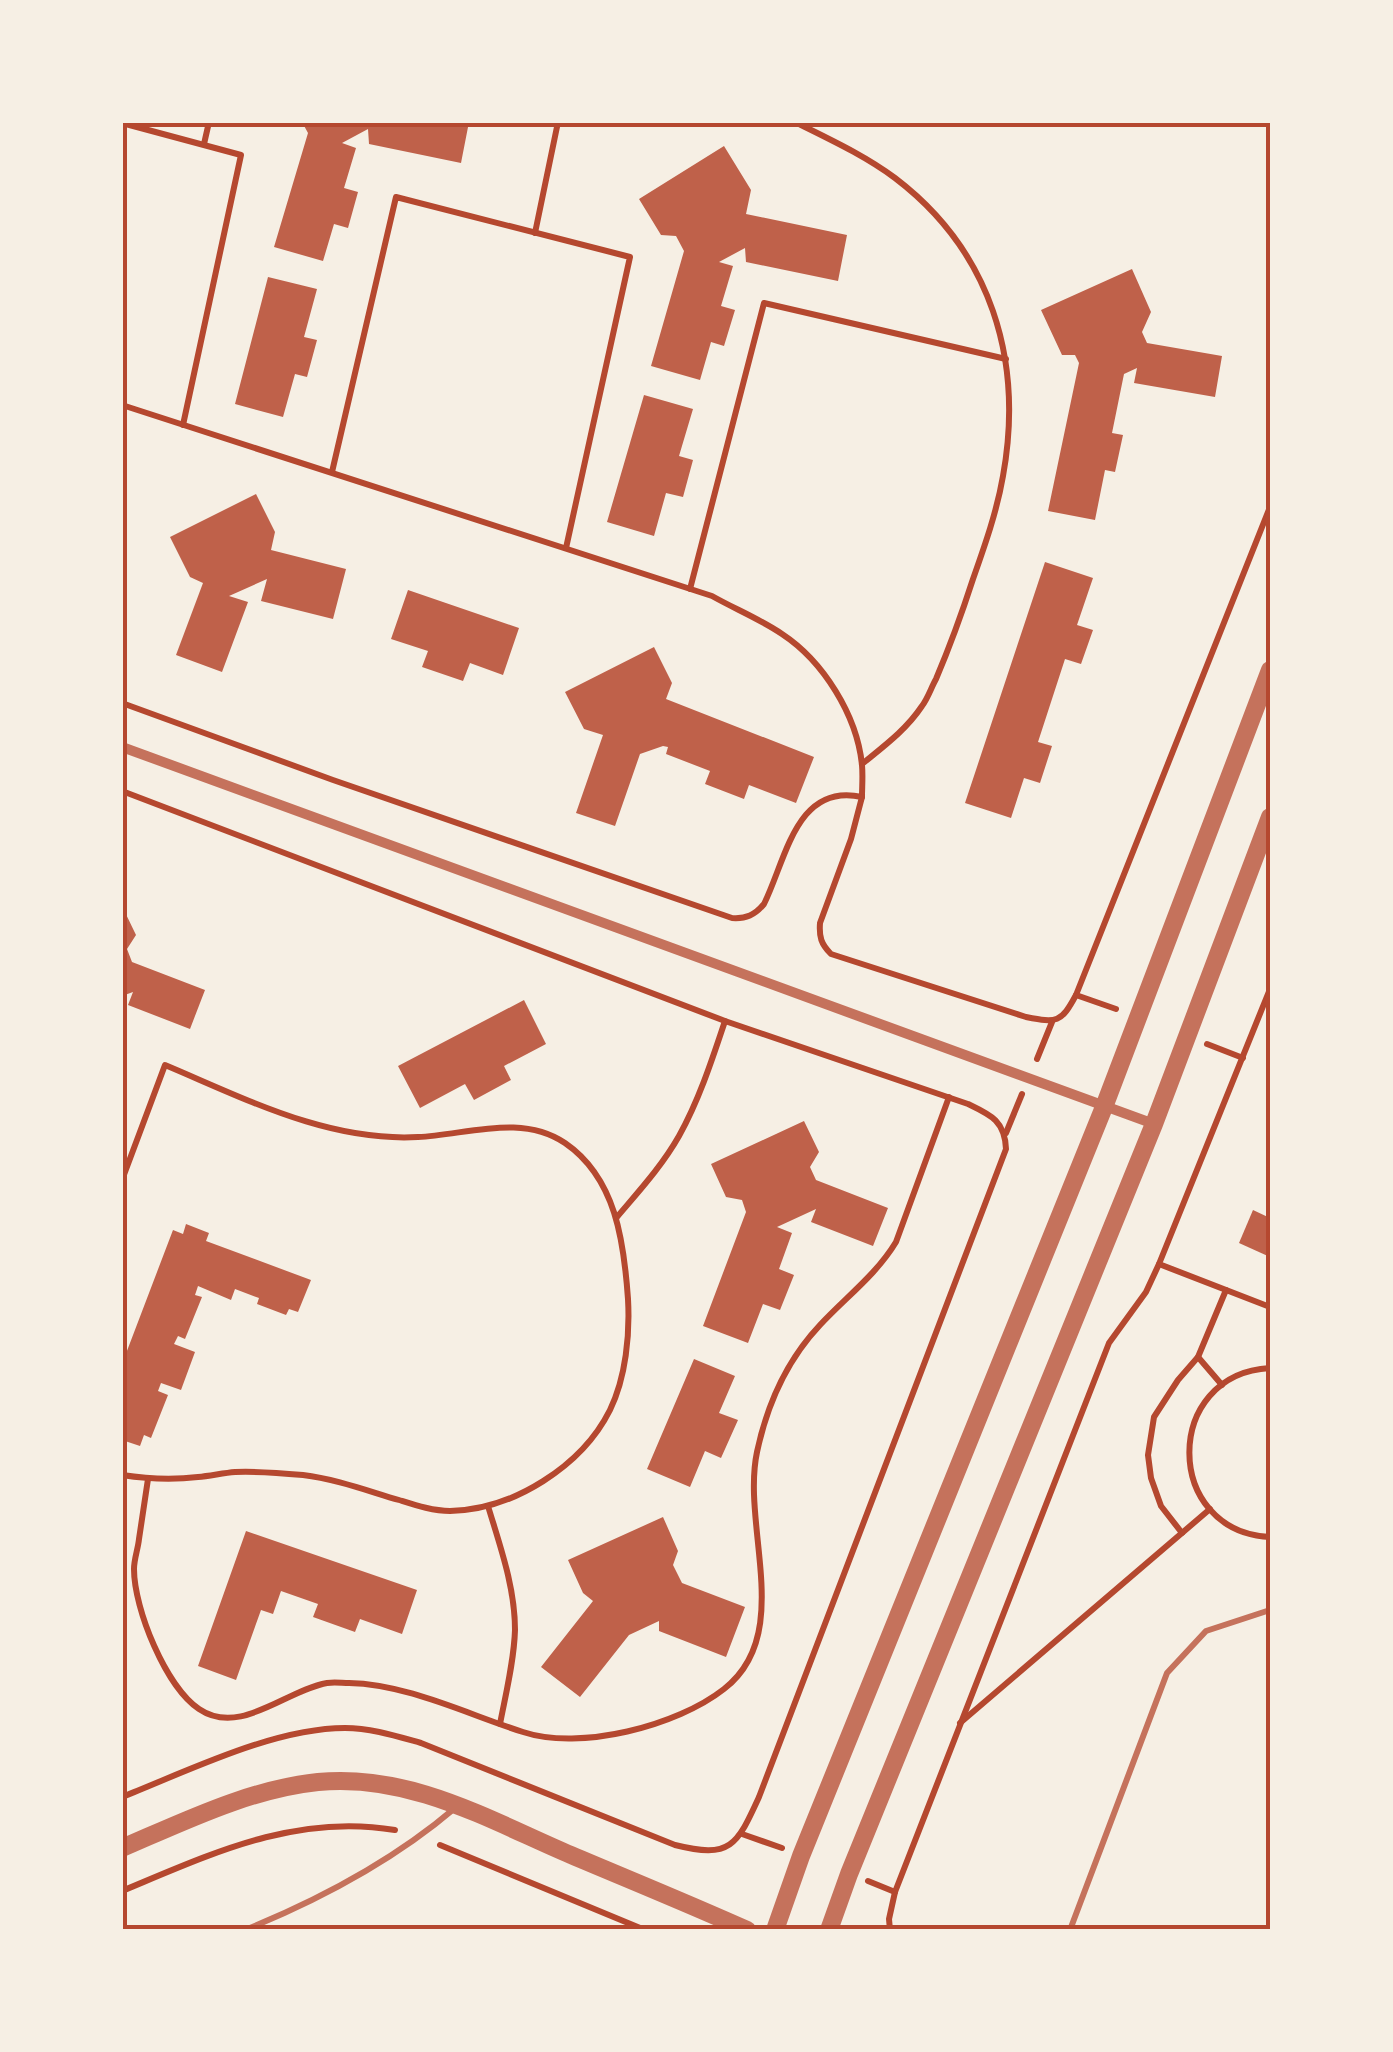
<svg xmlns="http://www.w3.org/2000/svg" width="1393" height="2052" font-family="'Golos Text',sans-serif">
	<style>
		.building { fill: #bf614a }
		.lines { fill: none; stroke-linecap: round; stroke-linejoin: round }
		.path { stroke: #b5482f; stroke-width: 6 }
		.service { stroke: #c5725c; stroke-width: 6 }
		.minor { stroke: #c5725c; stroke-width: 10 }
		.tertiary { stroke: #c5725c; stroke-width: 18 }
		.neatline { fill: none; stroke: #b5482f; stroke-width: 4 }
	</style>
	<rect width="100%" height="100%" fill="#f6efe4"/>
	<g class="building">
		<path d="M302,122H469L461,163L369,144L368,129L342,143L356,148L344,188L358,192L348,228L334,224L323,261L274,247L308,133Z"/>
		<path d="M724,146L751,190L746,214L847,235L838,281L746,262L745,248L719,262L733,266L721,306L735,310L724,346L711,342L700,380L651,366L684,251L676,236L661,235L639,199Z"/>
		<path d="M1132,269L1151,312L1142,332L1147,343L1222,356L1215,397L1134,383L1137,368L1124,374L1112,433L1123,435L1115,472L1105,470L1095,520L1048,511L1079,363L1075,355H1062L1041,310Z"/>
		<path d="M268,277L317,289L304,337L317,340L307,377L295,374L283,417L235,404Z"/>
		<path d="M644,395L693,409L679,456L693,460L683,497L666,493L654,536L607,522Z"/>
		<path d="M256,494L275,532L271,550L346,569L333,619L261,601L267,579L229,596L248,602L222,672L176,655L203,583L190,577L170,537Z"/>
		<path d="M1045,562L1093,578L1077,625L1093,630L1081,664L1065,659L1038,742L1052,746L1040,783L1024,778L1011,818L965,803Z"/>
		<path d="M408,590L519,628L503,675L470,663L463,681L422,667L428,651L391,639Z"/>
		<path d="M654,647L672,683L666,699L814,757L796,803L749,785L744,799L705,784L710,771L666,754L668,747L663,746L640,754L615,826L576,813L603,735L584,729L565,692Z"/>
		<path d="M122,906L136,935L127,949L132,962L205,990L190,1029L128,1005L133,992L122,996Z"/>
		<path d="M524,1000L546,1044L504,1066L511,1080L474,1100L465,1084L420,1108L398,1066Z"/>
		<path d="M804,1121L819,1152L810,1167L816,1180L888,1208L873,1246L811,1222L816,1209L777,1227L792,1233L779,1269L794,1275L780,1310L763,1304L748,1343L703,1326L746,1212L742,1200L726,1197L711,1164Z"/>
		<path d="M1253,1210L1270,1218V1257L1239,1243Z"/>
		<path d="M186,1224L209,1233L206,1241L311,1280L298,1312L289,1309L286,1315L257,1304L259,1298L235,1289L231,1300L198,1286L195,1295L202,1297L185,1339L178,1336L174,1344L195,1352L181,1390L161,1383L158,1391L168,1395L151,1438L144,1435L140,1446L122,1440V1364L173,1230L183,1234Z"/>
		<path d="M694,1359L735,1376L719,1413L738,1420L721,1458L705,1451L690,1487L647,1469Z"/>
		<path d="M663,1517L678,1551L673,1565L682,1583L745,1607L726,1657L659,1631V1621L629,1635L580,1697L541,1667L593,1601L583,1593L568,1560Z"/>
		<path d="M246,1531L417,1590L402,1634L360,1619L355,1632L313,1617L318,1604L281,1591L273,1614L261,1610L236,1680L198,1666Z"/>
	</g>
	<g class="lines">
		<g class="path">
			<path d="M795,122C829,139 864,155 895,178C991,251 1024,360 1003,476C997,511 985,545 973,579C962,613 950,646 936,679C931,688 928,698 922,706C906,730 884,746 862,764"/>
			<path d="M122,123L241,155L183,425"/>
			<path d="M204,144L209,122"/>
			<path d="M535,233L558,122"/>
			<path d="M122,405L712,596C735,609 760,619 782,634C823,661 857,715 862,765C863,776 862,787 862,797C796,782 786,860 764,904C755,915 746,919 732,918L333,780L122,703"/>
			<path d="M332,472L396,197L630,257L566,548"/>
			<path d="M690,589L764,303L1006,359"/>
			<path d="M122,791L725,1021L968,1104C991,1115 1005,1121 1006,1149L759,1797C737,1845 731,1859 675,1845L421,1743C396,1736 371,1728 345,1728C274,1728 188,1771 122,1797"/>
			<path d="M862,797L851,839L820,923C819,937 821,944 831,954L1026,1017C1057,1023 1061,1023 1076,995L1270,507"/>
			<path d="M1270,989L1159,1264L1270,1307"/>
			<path d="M1076,995L1116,1009"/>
			<path d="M1207,1044L1243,1058"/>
			<path d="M1037,1059L1052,1022"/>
			<path d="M1006,1133L1022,1094"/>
			<path d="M122,1180L165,1065C246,1099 328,1142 418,1137C466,1135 521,1113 565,1143C616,1178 624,1242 628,1299C630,1334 626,1377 610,1410C582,1466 513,1510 450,1511C433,1511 415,1505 399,1500C368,1491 336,1479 303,1475C281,1473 257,1471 235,1472C223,1473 210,1476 198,1477C173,1480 148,1479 122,1475"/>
			<path d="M617,1217C639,1191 662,1166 679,1136C699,1100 712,1060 725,1021"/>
			<path d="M1198,1357L1222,1385"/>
			<path d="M1270,1368C1162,1374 1163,1532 1270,1537"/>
			<path d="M148,1479C145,1499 142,1519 139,1539C138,1549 134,1559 134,1569C134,1609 166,1687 199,1709C240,1737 286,1690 327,1683C334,1682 342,1683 349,1683C407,1684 469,1715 523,1732C580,1751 677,1726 724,1689C795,1634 741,1527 757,1452C767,1405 787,1360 820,1325C846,1297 876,1275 896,1242L949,1097"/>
			<path d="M488,1506C500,1546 515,1587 515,1630C514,1661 506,1693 500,1724"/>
			<path d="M1182,1533L1161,1506L1151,1478L1148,1455L1154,1417L1178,1380L1198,1357L1226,1290"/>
			<path d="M960,1723L1210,1509"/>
			<path d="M742,1834L782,1848"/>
			<path d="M440,1845L645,1930"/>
			<path d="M868,1881L895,1892"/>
			<path d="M122,1891C211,1854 296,1813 395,1830"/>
			<path d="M890,1930L889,1919L895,1892L1109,1343L1146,1292L1159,1264"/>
		</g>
		<g class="service">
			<path d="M245,1930C321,1899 393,1861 455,1808"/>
			<path d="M1070,1930L1167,1673L1206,1631L1270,1610"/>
		</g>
		<path class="minor" d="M122,747L1154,1124"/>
		<g class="tertiary">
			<path d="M122,1848C185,1821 250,1789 318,1782C410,1773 489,1820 571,1855C630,1880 689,1904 747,1930"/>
			<path d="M775,1930L801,1856L1104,1107L1270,670"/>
			<path d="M829,1930L849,1874L1154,1124L1270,817"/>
		</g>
	</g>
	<rect width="1393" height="2052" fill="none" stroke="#f6efe4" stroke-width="250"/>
	<rect x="125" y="125" width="1143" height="1802" class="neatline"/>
</svg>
